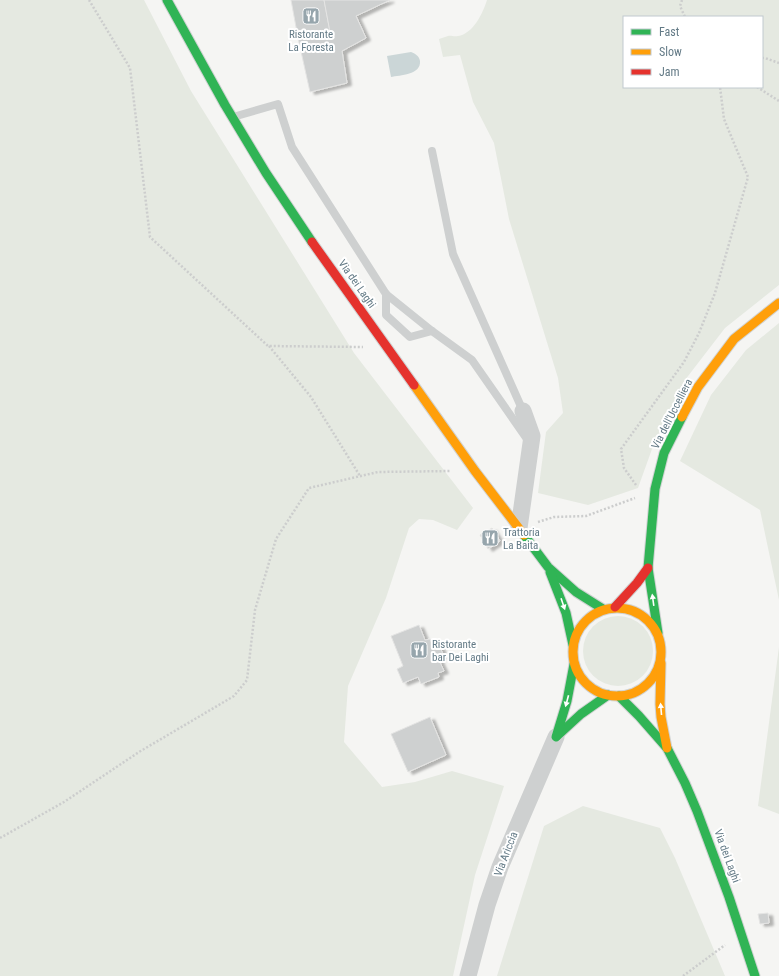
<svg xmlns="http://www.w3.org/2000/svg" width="779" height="976" font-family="'Roboto Condensed',sans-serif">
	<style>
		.green { fill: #e5e9e1; fill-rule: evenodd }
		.water { fill: #cbd6d7 }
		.building { fill: #ced0d0; stroke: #e4e4e3; filter: url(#shadow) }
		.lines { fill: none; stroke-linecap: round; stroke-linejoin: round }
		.fast-casing { stroke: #d1d3d3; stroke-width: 11 }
		.slow-casing { stroke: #d1d3d3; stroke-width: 11 }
		.jam-casing { stroke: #d1d3d3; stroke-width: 11 }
		.path { stroke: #cccdcd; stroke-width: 2.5; stroke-dasharray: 2 2; stroke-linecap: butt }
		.lane { stroke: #ced0d0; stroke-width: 8 }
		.street { stroke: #ced0d0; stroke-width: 17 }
		.fast { stroke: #30b455; stroke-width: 9 }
		.slow { stroke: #ff9f0a; stroke-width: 9 }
		.jam { stroke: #e5322d; stroke-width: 9 }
		.oneway { fill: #fff }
		.labels { text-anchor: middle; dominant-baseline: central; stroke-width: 4; stroke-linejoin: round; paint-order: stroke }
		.poi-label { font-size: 11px; fill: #637a86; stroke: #fff; text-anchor: start }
		.street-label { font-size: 11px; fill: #637a86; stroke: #fff }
	</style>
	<defs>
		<filter id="shadow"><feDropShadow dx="4.5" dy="2.5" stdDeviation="1" flood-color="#0004"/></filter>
	</defs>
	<rect width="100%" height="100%" fill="#f5f5f3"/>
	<g class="green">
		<path d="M0,0H144L191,91L354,353L473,508L457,530L433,520L419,519L409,528L386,598L348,686L344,742L382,787L415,782L452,771L504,786L475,875L453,976H0Z"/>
		<path d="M487,0H779V285L725,328L685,380L652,449L638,488L588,505L538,493L546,432L563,413L558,378L509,219L494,143L473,102L460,55L443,57L439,39C442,38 445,37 448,36C451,35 454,37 458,36C473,34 483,13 487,0ZM624,17H762V87H624Z"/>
		<path d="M779,323V600L760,510L680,461L711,395L746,350Z"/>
		<circle cx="618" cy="651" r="35"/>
		<path d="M779,647V814L758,806Z"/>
		<path d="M583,806L660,828L675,858L725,976H497L544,826Z"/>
	</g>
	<path class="water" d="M411,52C416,54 419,56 420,61C421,75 400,75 391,77L387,56Z"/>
	<g class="building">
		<path d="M291,0H324L330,32L298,38Z"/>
		<path d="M324,0H390L356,16L366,38L342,51L347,83L310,92L298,38L330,32Z"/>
		<path d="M492,528L500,541L488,549L480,535Z"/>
		<path d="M419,625L425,640L430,639L432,644L435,643L440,646L443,655L441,656L439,660L444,671L438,673L439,677L421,684L418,677L403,683L397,669L403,666L391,636Z"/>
		<path d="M430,717L446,755L408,772L391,734Z"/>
		<path d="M768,913L769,923L760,924L758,914Z"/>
	</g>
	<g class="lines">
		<g class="fast-casing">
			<g id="fast">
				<path d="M167,0L225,105L266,173L312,242"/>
				<path d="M524,535L548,567L576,592L603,609"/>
				<path d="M550,572L566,613L573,645"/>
				<path d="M658,633L648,568L655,489L664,453L682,417"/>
				<path d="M619,696L639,716L667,748L685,783L697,811L729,897L755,976"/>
				<path d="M557,736L581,714L608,695"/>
				<path d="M556,737L567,701L574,664"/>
			</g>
		</g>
		<g class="slow-casing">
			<g id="slow">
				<path d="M414,385L475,471L524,535"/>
				<path d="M682,417L698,387L734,339L779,303"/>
				<circle cx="617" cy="652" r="44"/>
				<path d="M661,663L660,704L661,717L667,748"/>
			</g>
		</g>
		<g class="jam-casing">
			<g id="jam">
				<path d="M312,242L414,385"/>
				<path d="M615,607L637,583L648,568"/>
			</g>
		</g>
		<g class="path">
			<path d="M89,0L130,68L150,237L268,346L363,347"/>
			<path d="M682,0L680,6L685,17"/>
			<path d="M762,58H765L779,63"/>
			<path d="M757,87L779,101"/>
			<path d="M269,346L311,397L360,476"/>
			<path d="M636,485L624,468L621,449L684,362L699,333L715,293L748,177L724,119L720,87"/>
			<path d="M538,522L554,517L586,516L635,498"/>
			<path d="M0,838L64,802L139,752L234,696L247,680L255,610L276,539L309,488L378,472L451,471"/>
			<path d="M683,976L725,945"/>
		</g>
		<g class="lane">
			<path d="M233,117L278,104L292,147L386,294L432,331L472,360L527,439"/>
			<path d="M432,151L453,254L523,411"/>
			<path d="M386,294V315L410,337L432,331"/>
		</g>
		<g class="street">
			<path d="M519,528L532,436L523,411"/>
			<path d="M468,976L487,905L500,867L556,737"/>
		</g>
		<use href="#fast" class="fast"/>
		<use href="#slow" class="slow"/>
		<use href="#jam" class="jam"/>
	</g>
	<defs><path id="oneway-solid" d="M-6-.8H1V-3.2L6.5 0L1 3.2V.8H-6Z"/></defs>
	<g class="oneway">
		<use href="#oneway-solid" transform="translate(653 600) rotate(-98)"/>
		<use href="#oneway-solid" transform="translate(563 604) rotate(71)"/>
		<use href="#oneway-solid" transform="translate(567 701) rotate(105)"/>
		<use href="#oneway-solid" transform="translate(661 709) rotate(-95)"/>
	</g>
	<defs>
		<g id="restaurant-square" transform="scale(0.9)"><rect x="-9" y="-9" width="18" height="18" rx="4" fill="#96a5ac" stroke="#fff"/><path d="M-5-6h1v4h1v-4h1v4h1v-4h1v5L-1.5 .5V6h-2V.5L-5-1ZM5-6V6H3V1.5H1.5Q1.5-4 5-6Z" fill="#fff"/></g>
	</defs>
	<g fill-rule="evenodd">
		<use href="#restaurant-square" x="311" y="16"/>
		<use href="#restaurant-square" x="490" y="538"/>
		<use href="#restaurant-square" x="419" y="650"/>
	</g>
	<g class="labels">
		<g class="poi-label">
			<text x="311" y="34" text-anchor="middle">Ristorante<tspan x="311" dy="13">La Foresta</tspan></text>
			<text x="503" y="532">Trattoria<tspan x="503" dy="13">La Baita</tspan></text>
			<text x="432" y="644">Ristorante<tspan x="432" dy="13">bar Dei Laghi</tspan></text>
		</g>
		<g class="street-label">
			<text transform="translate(357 284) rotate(55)">Via dei Laghi</text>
			<text transform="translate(672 414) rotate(-63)">Via dell'Uccelliera</text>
			<text transform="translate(506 854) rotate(-69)">Via Ariccia</text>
			<text transform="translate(727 856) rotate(70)">Via dei Laghi</text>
		</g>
	</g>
	<rect x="623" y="16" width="140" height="72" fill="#ffffff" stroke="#c1cacf"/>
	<rect x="631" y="29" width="20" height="6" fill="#30b455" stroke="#c1cacf"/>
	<text x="659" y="36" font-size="12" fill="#637a86">Fast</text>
	<rect x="631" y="49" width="20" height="6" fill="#ff9f0a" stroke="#c1cacf"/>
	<text x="659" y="56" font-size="12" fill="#637a86">Slow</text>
	<rect x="631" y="69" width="20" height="6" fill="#e5322d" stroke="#c1cacf"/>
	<text x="659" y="76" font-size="12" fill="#637a86">Jam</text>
</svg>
